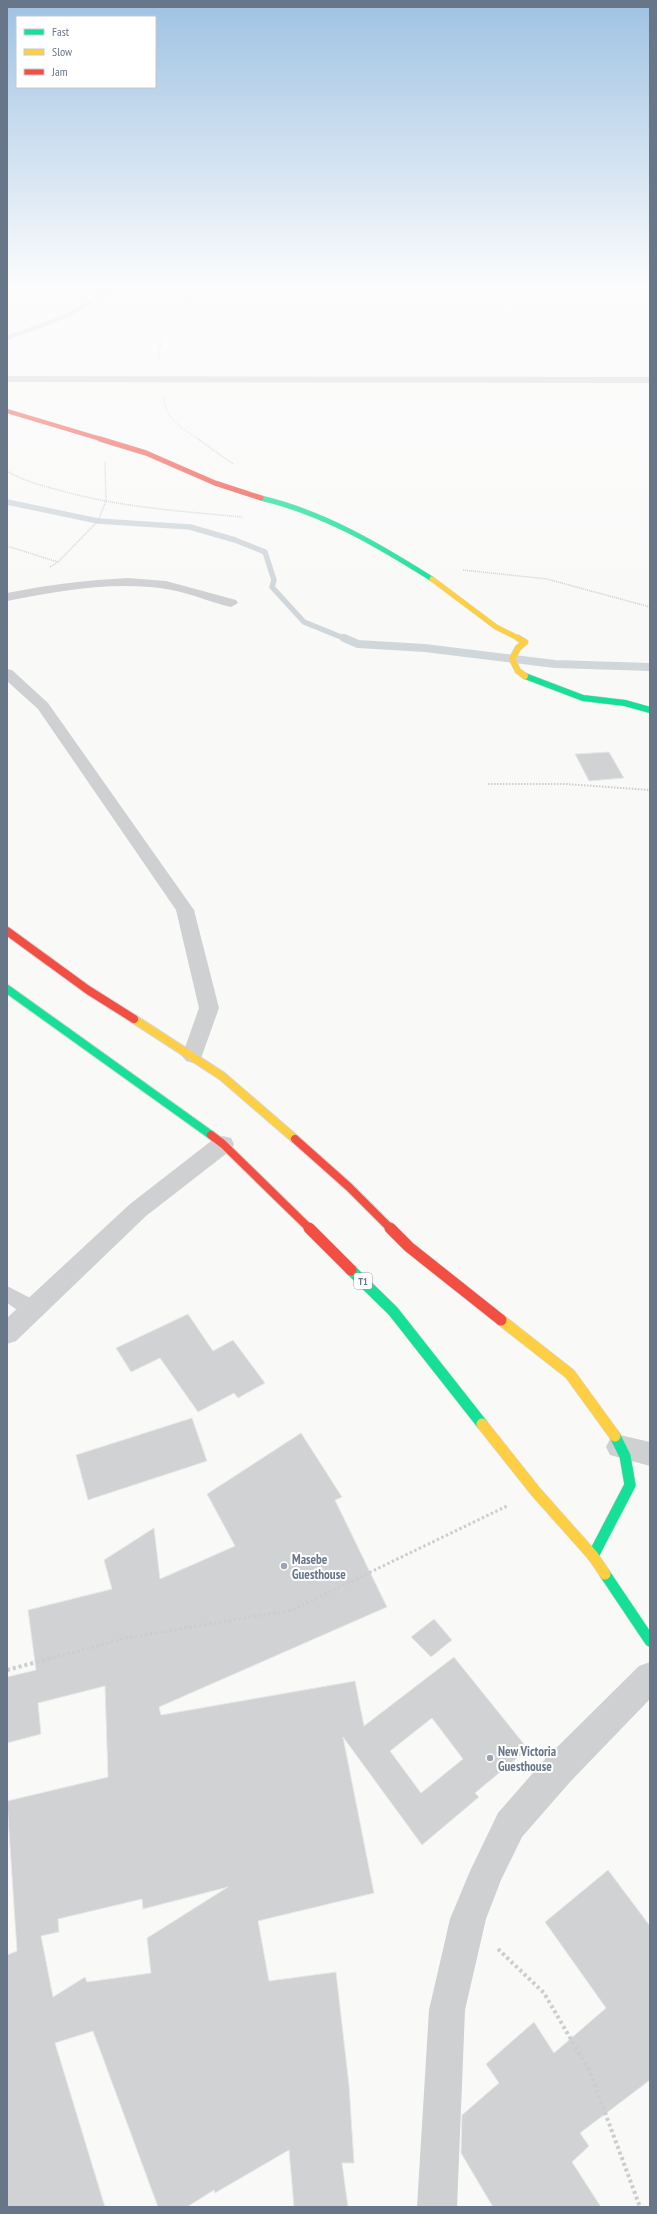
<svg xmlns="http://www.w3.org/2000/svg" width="657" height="2214" font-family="'PT Sans Narrow',sans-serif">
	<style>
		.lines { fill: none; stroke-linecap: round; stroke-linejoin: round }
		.stream-far2 { stroke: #d0d7db; stroke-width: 4.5 }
		.stream-far1 { stroke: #d0d7db; stroke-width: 5.5 }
		.stream { stroke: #d0d7db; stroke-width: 8 }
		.building { fill: #d1d2d4; stroke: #e8e8e8; fill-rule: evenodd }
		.fast-far3-casing { stroke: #d5d6d7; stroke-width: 5.5 }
		.fast-far2-casing { stroke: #d5d6d7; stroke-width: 7 }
		.fast-far1-casing { stroke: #d5d6d7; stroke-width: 10 }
		.fast-casing { stroke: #d5d6d7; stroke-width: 12 }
		.slow-far3-casing { stroke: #d5d6d7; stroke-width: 5.5 }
		.slow-far2-casing { stroke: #d5d6d7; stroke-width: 7 }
		.slow-far1-casing { stroke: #d5d6d7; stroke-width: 10 }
		.slow-casing { stroke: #d5d6d7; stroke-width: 12 }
		.jam-far3-casing { stroke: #d5d6d7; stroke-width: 4.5 }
		.jam-far2-casing { stroke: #d5d6d7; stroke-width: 5.5 }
		.jam-far1-casing { stroke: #d5d6d7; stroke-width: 10 }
		.jam-casing { stroke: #d5d6d7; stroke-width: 12 }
		.path-far4 { stroke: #cccdce; stroke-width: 1; stroke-dasharray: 1 1; stroke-linecap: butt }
		.path-far3 { stroke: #cccdce; stroke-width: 1.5; stroke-dasharray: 1 1; stroke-linecap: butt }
		.path-far2 { stroke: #cccdce; stroke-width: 2; stroke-dasharray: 1.5 1.5; stroke-linecap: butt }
		.path-far1 { stroke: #cccdce; stroke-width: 3; stroke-dasharray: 2.5 2.5; stroke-linecap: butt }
		.path { stroke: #cccdce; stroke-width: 4; stroke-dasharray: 3 3; stroke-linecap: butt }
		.lane { fill: #cfd0d1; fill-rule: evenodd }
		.street { fill: #cfd0d1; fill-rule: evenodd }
		.fast-far3 { stroke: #16e098; stroke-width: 5 }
		.fast-far2 { stroke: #16e098; stroke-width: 6 }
		.fast-far1 { stroke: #16e098; stroke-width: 8 }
		.fast { stroke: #16e098; stroke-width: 11 }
		.slow-far3 { stroke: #ffcf43; stroke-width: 5 }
		.slow-far2 { stroke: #ffcf43; stroke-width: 6 }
		.slow-far1 { stroke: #ffcf43; stroke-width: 8 }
		.slow { stroke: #ffcf43; stroke-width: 11 }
		.jam-far3 { stroke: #f24e42; stroke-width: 4 }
		.jam-far2 { stroke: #f24e42; stroke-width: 5 }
		.jam-far1 { stroke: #f24e42; stroke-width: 8 }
		.jam { stroke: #f24e42; stroke-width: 11 }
		.poi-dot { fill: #9ba4b0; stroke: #fff; stroke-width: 1.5 }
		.labels { text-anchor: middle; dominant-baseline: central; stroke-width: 4; stroke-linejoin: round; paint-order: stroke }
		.shield { fill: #fff; stroke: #959fac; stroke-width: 1 }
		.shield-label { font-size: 10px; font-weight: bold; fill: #687689 }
		.near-poi-label { font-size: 13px; font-weight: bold; fill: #687689; stroke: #fff; text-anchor: start }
	</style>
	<rect width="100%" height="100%" fill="#f9f9f8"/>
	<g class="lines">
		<path class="stream-far2" d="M7,338C44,324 82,314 110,286"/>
		<path class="stream-far1" d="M7,502L98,521L190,527L235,540L265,552L274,580L272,587L304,622L346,639"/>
		<path class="stream" d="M344,638L358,644L425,648L555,664L650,667"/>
	</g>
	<g class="building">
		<path d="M609,752L624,778L589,781L575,754Z"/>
		<path d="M188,1314L213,1351L233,1340L265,1383L238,1398L234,1393L198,1412L160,1358L131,1372L116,1348Z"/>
		<path d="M192,1418L207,1461L88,1500L76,1455Z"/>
		<path d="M301,1433L342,1497L335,1500L387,1607L159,1707L161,1715L355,1681L364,1726L454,1657L528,1749L475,1793L479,1797L422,1845L343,1737L374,1893L258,1921L269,1981L336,1972L349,2085L354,2163H342L348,2207H294L289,2150L215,2193L214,2190L187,2207H158L93,2031L55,2043L105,2207H7V1955L17,1951L7,1801L108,1777L105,1686L38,1703L41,1734L7,1743V1677L36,1670L28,1610L112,1589L104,1560L154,1528L160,1579L235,1546L207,1494ZM432,1718L463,1759L421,1793L390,1751ZM228,1887L147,1938L151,1973L87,1982L85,1977L53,1997L41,1936L59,1932L58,1919L142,1899L143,1909Z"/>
		<path d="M434,1619L452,1640L431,1657L411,1637Z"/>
		<path d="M608,1870L650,1926V2080L580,2133L589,2146L572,2162L601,2207H493L461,2153L462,2115L499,2083L486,2064L534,2022L554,2053L606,2008L545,1922Z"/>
	</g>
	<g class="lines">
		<g class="fast-far3-casing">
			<path id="fast-far3" d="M261,498C324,513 378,545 432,579"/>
		</g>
		<g class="fast-far2-casing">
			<path id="fast-far2" d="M525,676L583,698L625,703L650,710"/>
		</g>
		<g class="fast-far1-casing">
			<path id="fast-far1" d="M7,989L211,1135"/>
		</g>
		<g class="fast-casing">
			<g id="fast">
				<path d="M351,1270L393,1311L482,1424"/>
				<path d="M593,1556L630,1485L625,1456L615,1436"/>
				<path d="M605,1574L650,1641"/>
			</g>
		</g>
		<g class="slow-far3-casing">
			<path id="slow-far3" d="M432,579L496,627L520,639"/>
		</g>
		<g class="slow-far2-casing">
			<path id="slow-far2" d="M518,638L525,642L518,648L512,659L518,671L525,676"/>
		</g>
		<g class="slow-far1-casing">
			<path id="slow-far1" d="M134,1019L222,1076L295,1139"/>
		</g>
		<g class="slow-casing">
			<g id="slow">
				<path d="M501,1320L570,1374L615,1436"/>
				<path d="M482,1424L536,1492L593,1556L605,1574"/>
			</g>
		</g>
		<g class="jam-far3-casing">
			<path id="jam-far3" d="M7,411L104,440"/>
		</g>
		<g class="jam-far2-casing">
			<path id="jam-far2" d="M100,439L146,453L215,483L261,498"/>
		</g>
		<g class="jam-far1-casing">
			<g id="jam-far1">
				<path d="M7,931L88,990L134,1019"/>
				<path d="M211,1135L223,1144L310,1229"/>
				<path d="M295,1139L349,1187L391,1229"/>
			</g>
		</g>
		<g class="jam-casing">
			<g id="jam">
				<path d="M309,1228L351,1270"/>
				<path d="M390,1228L409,1247L501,1320"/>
			</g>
		</g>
		<g class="path-far4">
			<path d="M159,359C159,327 183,307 204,286"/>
			<path d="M164,399C166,420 183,429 200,440"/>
		</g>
		<g class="path-far3">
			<path d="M198,439L233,464"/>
			<path d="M7,471C22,480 39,485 55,489C116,507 179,511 242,517"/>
			<path d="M7,546L58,562"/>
			<path d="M50,567L58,562L98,521L106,501L105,462"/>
			<path d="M463,570L547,579L650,607"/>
		</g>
		<path class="path-far2" d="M488,784H566L650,790"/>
		<path class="path-far1" d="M48,1659L126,1638L292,1610L507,1506"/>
		<g class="path">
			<path d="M7,1670L52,1658"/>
			<path d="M498,1949L544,1993L590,2072L640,2207"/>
		</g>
		<path class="lane" d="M7,1286L42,1304L45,1310L42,1316C29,1320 18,1310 7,1303Z"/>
		<g class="street">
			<path d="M7,376L650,377V383L7,382Z"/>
			<path d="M128,578L166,581L236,600L238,603L231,607C209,602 188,592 166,589C113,581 58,591 7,601V593C47,585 87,580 128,578Z"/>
			<path d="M7,669L12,670L48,703L194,910L219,1008L200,1061L193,1063L186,1061L182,1056L199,1008L176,910L38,709L7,681Z"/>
			<path d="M223,1136L231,1138L234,1144L231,1150L146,1216L16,1341L7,1344V1318L130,1204L215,1138Z"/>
			<path d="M620,1435L650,1442V1466L610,1455L606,1447L610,1439Z"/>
			<path d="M650,1662V1699L570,1782L522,1837L501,1880L486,1919L465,2010L457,2207H417L429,2010L450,1919L470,1871L498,1813L546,1758L639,1666Z"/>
		</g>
		<use href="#fast-far3" class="fast-far3"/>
		<use href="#fast-far2" class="fast-far2"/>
		<use href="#fast-far1" class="fast-far1"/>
		<use href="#fast" class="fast"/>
		<use href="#slow-far3" class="slow-far3"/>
		<use href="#slow-far2" class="slow-far2"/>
		<use href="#slow-far1" class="slow-far1"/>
		<use href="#slow" class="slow"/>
		<use href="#jam-far3" class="jam-far3"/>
		<use href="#jam-far2" class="jam-far2"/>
		<use href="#jam-far1" class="jam-far1"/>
		<use href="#jam" class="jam"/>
	</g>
	<linearGradient id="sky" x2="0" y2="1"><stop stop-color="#9ec2e3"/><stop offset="0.48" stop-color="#fcfcfc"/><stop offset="1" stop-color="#fcfcfc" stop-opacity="0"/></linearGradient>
	<rect width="657" height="596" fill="url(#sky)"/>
	<g class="poi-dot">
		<circle cx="284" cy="1566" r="4"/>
		<circle cx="490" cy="1758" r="4"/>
	</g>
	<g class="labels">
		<rect class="shield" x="354" y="1273" width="18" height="16" rx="3"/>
		<g class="shield-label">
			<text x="363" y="1281">T1</text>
		</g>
		<g class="near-poi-label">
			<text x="292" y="1559">Masebe<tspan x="292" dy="15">Guesthouse</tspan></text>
			<text x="498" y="1751">New Victoria<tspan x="498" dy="15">Guesthouse</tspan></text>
		</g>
	</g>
	<rect width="657" height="2214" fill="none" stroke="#687689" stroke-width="16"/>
	<rect x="16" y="16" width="140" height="72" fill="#ffffff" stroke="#c3c8d0"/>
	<rect x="24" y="29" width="20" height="6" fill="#16e098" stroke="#c3c8d0"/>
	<text x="52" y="36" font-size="12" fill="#687689">Fast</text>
	<rect x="24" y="49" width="20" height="6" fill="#ffcf43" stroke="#c3c8d0"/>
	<text x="52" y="56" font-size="12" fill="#687689">Slow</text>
	<rect x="24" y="69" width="20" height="6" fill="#f24e42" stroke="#c3c8d0"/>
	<text x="52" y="76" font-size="12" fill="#687689">Jam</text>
</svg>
